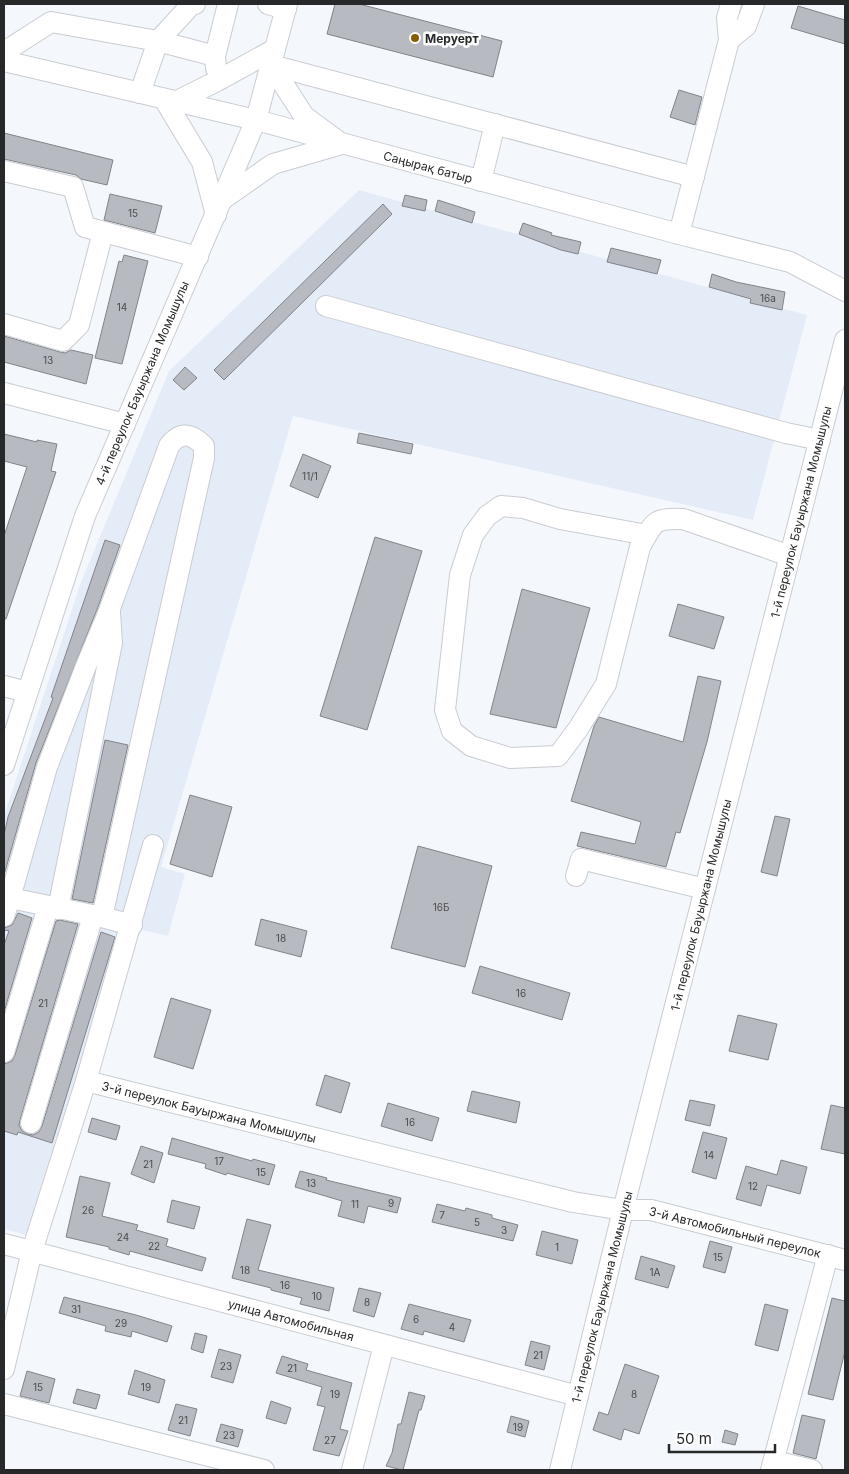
<svg xmlns="http://www.w3.org/2000/svg" width="849" height="1474" font-family="Inter,sans-serif">
	<style>
		.built { fill: #e4ecf8 }
		.building { fill: #b7bac0; stroke: #818489 }
		.lines { fill: none; stroke-linecap: round; stroke-linejoin: round }
		.minor-casing { stroke: #c9ccd1; stroke-width: 22 }
		.minor { stroke: #fff; stroke-width: 20 }
		.poi-dot { fill: #8b5d02; stroke: #fff; stroke-width: 2 }
		.labels { text-anchor: middle; dominant-baseline: central; stroke-width: 5; stroke-linejoin: round; paint-order: stroke }
		.number-label { font-size: 10px; fill: #4b4c50 }
		.poi-label { font-size: 12px; font-weight: bold; fill: #27282a; stroke: #fff; text-anchor: start }
		.street-label { font-size: 12px; fill: #27282a; stroke: #fff }
	</style>
	<rect width="100%" height="100%" fill="#f4f8fd"/>
	<path class="built" d="M359,190L807,315L753,520L293,416L161,867L185,874L168,936L124,926L30,1236L4,1229V816L81,582L169,371Z"/>
	<g class="building">
		<path d="M335,4H359L502,41L493,77L327,34Z"/>
		<path d="M798,6L845,20V44L791,28Z"/>
		<path d="M679,90L702,97L695,125L670,117Z"/>
		<path d="M4,133L113,160L107,185L81,179L76,175L4,159Z"/>
		<path d="M110,194L162,206L155,233L104,220Z"/>
		<path d="M405,195L427,200L425,211L402,206Z"/>
		<path d="M438,200L475,212L472,223L435,211Z"/>
		<path d="M383,204L392,214L224,380L214,370Z"/>
		<path d="M523,223L552,233L551,235L581,242L578,254L561,250L519,234Z"/>
		<path d="M611,248L661,260L657,274L607,262Z"/>
		<path d="M124,255L148,261L122,364L95,358L119,261L122,262Z"/>
		<path d="M712,274L736,282L785,292L782,310L750,303L751,299L709,287Z"/>
		<path d="M4,336L60,352L65,353L71,350L93,355L86,384L4,362Z"/>
		<path d="M185,367L197,378L184,390L173,380Z"/>
		<path d="M359,433L413,444L411,454L357,443Z"/>
		<path d="M4,434L37,442V440L57,444L51,471L56,472L6,619H4V536L27,467L4,461Z"/>
		<path d="M303,454L331,466L318,498L290,486Z"/>
		<path d="M375,537L422,551L367,730L320,716Z"/>
		<path d="M105,540L120,545L98,607L36,763L4,875V835L8,817L53,698L51,697Z"/>
		<path d="M522,589L590,608L556,728L490,714Z"/>
		<path d="M678,604L724,617L714,649L669,636Z"/>
		<path d="M698,676L721,681L707,742L680,833L676,832L666,867L577,846L581,832L635,844L641,822L571,801L594,726L599,717L683,742Z"/>
		<path d="M105,740L128,745L93,903L72,899Z"/>
		<path d="M190,795L232,807L212,877L170,864Z"/>
		<path d="M775,816L790,819L777,876L761,872Z"/>
		<path d="M418,846L492,866L465,967L391,948Z"/>
		<path d="M18,913L32,918L4,1012V945L9,931L4,930V928L12,925Z"/>
		<path d="M261,919L307,931L301,957L255,945Z"/>
		<path d="M60,920L78,924L20,1120L19,1125L22,1131L28,1134L33,1135L39,1132L42,1126L101,932L115,937L52,1143L18,1132L17,1135L4,1131V1064L12,1061L15,1055L56,921Z"/>
		<path d="M480,966L570,993L562,1020L472,993Z"/>
		<path d="M171,998L211,1010L193,1069L154,1057Z"/>
		<path d="M738,1015L777,1024L768,1060L729,1051Z"/>
		<path d="M325,1075L350,1083L341,1113L316,1105Z"/>
		<path d="M472,1091L520,1102L516,1123L467,1111Z"/>
		<path d="M690,1100L715,1105L710,1126L685,1120Z"/>
		<path d="M388,1103L439,1118L432,1141L381,1126Z"/>
		<path d="M831,1105L845,1108V1154L821,1149Z"/>
		<path d="M92,1118L120,1126L116,1140L88,1132Z"/>
		<path d="M703,1132L727,1138L716,1179L692,1172Z"/>
		<path d="M172,1138L252,1161L253,1159L275,1165L269,1185L227,1173L226,1175L205,1168L206,1164L168,1154Z"/>
		<path d="M141,1146L163,1153L154,1183L131,1174Z"/>
		<path d="M781,1160L807,1167L800,1194L767,1185L761,1206L736,1199L746,1166L777,1175Z"/>
		<path d="M300,1171L327,1178L326,1180L401,1198L397,1213L368,1206L364,1223L338,1216L342,1201L295,1187Z"/>
		<path d="M80,1176L110,1183L102,1216L138,1225L136,1230L168,1239L166,1246L206,1258L202,1271L130,1251L129,1255L109,1249V1247L66,1237Z"/>
		<path d="M172,1200L200,1207L194,1229L167,1222Z"/>
		<path d="M437,1204L465,1211L466,1208L492,1215V1218L518,1225L513,1241L432,1222Z"/>
		<path d="M247,1219L271,1225L258,1270L334,1288L329,1311L300,1304L302,1298L271,1290V1288L232,1278Z"/>
		<path d="M542,1231L578,1240L572,1264L536,1255Z"/>
		<path d="M710,1241L732,1247L725,1273L703,1267Z"/>
		<path d="M641,1256L675,1266L668,1288L635,1279Z"/>
		<path d="M359,1288L381,1293L374,1317L353,1311Z"/>
		<path d="M64,1297L136,1315L172,1326L167,1342L132,1331L131,1337L105,1331L106,1326L59,1313Z"/>
		<path d="M832,1298L845,1301V1351L833,1400L808,1394Z"/>
		<path d="M409,1304L471,1320L464,1342L424,1331L423,1335L401,1329Z"/>
		<path d="M765,1304L788,1310L778,1351L755,1345Z"/>
		<path d="M195,1333L207,1336L203,1353L191,1349Z"/>
		<path d="M531,1341L550,1346L544,1370L525,1365Z"/>
		<path d="M219,1349L241,1355L233,1383L211,1377Z"/>
		<path d="M282,1356L308,1364L306,1370L352,1383L340,1429L348,1431L339,1456L313,1450L325,1407L317,1405L322,1387L276,1373Z"/>
		<path d="M625,1364L659,1376L639,1434L624,1429L621,1440L593,1430L599,1412L608,1415Z"/>
		<path d="M135,1370L165,1380L159,1403L128,1394Z"/>
		<path d="M27,1371L55,1379L49,1403L20,1396Z"/>
		<path d="M77,1389L100,1395L96,1409L73,1403Z"/>
		<path d="M409,1392L425,1396L421,1410H419L403,1470H402L386,1466L392,1453L398,1424H401Z"/>
		<path d="M271,1401L291,1408L286,1424L266,1418Z"/>
		<path d="M176,1404L197,1409L190,1436L168,1430Z"/>
		<path d="M802,1415L825,1420L816,1459L793,1453Z"/>
		<path d="M511,1416L529,1421L525,1437L507,1432Z"/>
		<path d="M221,1424L243,1430L238,1447L216,1441Z"/>
		<path d="M725,1430L738,1434L735,1445L722,1442Z"/>
	</g>
	<g class="lines">
		<g class="minor-casing">
			<g id="minor">
				<path d="M268,4L286,9"/>
				<path d="M729,40L746,26L754,4"/>
				<path d="M4,52L51,22L158,41L215,56"/>
				<path d="M4,61L256,120L679,234L790,262L845,291"/>
				<path d="M271,65L694,177"/>
				<path d="M216,68L215,56L228,4"/>
				<path d="M140,93L158,41L191,5L195,4"/>
				<path d="M164,99L202,162L216,215"/>
				<path d="M175,102L217,81L275,49"/>
				<path d="M4,171L73,187L85,227L198,257"/>
				<path d="M481,181L495,124"/>
				<path d="M223,199L273,164L342,144L304,116L271,65"/>
				<path d="M679,234L729,40L727,18L731,4"/>
				<path d="M326,306L786,433L820,440"/>
				<path d="M4,324L63,341L79,325L103,232"/>
				<path d="M4,393L125,424"/>
				<path d="M647,535L560,519L523,508L501,506L487,516L473,535L460,575L445,710L452,731L471,746L510,758L558,756L578,729L606,684L640,547C654,522 653,518 683,519L790,556"/>
				<path d="M4,686L27,692"/>
				<path d="M4,765L85,516L256,120L287,4"/>
				<path d="M576,876L581,859L705,889"/>
				<path d="M58,909L112,643L110,613"/>
				<path d="M4,916L10,898"/>
				<path d="M102,917L204,458V446C191,433 180,431 169,446L109,611L86,666L47,767L10,898L102,917L132,925"/>
				<path d="M4,1052L48,907"/>
				<path d="M86,1081L153,845"/>
				<path d="M31,1123L93,916"/>
				<path d="M4,1244L578,1396"/>
				<path d="M4,1369L32,1251L86,1081L573,1202L623,1210H651L845,1260"/>
				<path d="M4,1404L264,1470"/>
				<path d="M774,1461L812,1470"/>
				<path d="M352,1470L384,1345"/>
				<path d="M560,1470L623,1210L845,340"/>
				<path d="M771,1470L828,1255"/>
			</g>
		</g>
		<use href="#minor" class="minor"/>
	</g>
	<circle class="poi-dot" cx="415" cy="38" r="5"/>
	<g class="labels">
		<g class="number-label">
			<text x="133" y="213">15</text>
			<text x="768" y="298">16а</text>
			<text x="122" y="307">14</text>
			<text x="48" y="360">13</text>
			<text x="310" y="476">11/1</text>
			<text x="441" y="907">16Б</text>
			<text x="281" y="938">18</text>
			<text x="521" y="993">16</text>
			<text x="43" y="1003">21</text>
			<text x="410" y="1122">16</text>
			<text x="709" y="1155">14</text>
			<text x="219" y="1161">17</text>
			<text x="148" y="1164">21</text>
			<text x="261" y="1172">15</text>
			<text x="311" y="1183">13</text>
			<text x="753" y="1186">12</text>
			<text x="391" y="1203">9</text>
			<text x="355" y="1204">11</text>
			<text x="88" y="1210">26</text>
			<text x="442" y="1215">7</text>
			<text x="477" y="1222">5</text>
			<text x="504" y="1230">3</text>
			<text x="123" y="1237">24</text>
			<text x="154" y="1246">22</text>
			<text x="557" y="1247">1</text>
			<text x="718" y="1257">15</text>
			<text x="245" y="1270">18</text>
			<text x="655" y="1272">1А</text>
			<text x="285" y="1285">16</text>
			<text x="317" y="1296">10</text>
			<text x="367" y="1302">8</text>
			<text x="76" y="1309">31</text>
			<text x="416" y="1319">6</text>
			<text x="121" y="1323">29</text>
			<text x="452" y="1327">4</text>
			<text x="538" y="1355">21</text>
			<text x="226" y="1366">23</text>
			<text x="292" y="1368">21</text>
			<text x="38" y="1387">15</text>
			<text x="146" y="1387">19</text>
			<text x="335" y="1394">19</text>
			<text x="634" y="1394">8</text>
			<text x="183" y="1420">21</text>
			<text x="518" y="1427">19</text>
			<text x="229" y="1435">23</text>
			<text x="330" y="1440">27</text>
		</g>
		<g class="poi-label">
			<text x="425" y="38">Меруерт</text>
		</g>
		<g class="street-label">
			<text transform="translate(428 167) rotate(15)">Саңырақ батыр</text>
			<text transform="translate(142 383) rotate(-67)">4-й переулок Бауыржана Момышулы</text>
			<text transform="translate(801 512) rotate(-76)">1-й переулок Бауыржана Момышулы</text>
			<text transform="translate(701 905) rotate(-76)">1-й переулок Бауыржана Момышулы</text>
			<text transform="translate(209 1112) rotate(14)">3-й переулок Бауыржана Момышулы</text>
			<text transform="translate(735 1232) rotate(14)">3-й Автомобильный переулок</text>
			<text transform="translate(602 1297) rotate(-76)">1-й переулок Бауыржана Момышулы</text>
			<text transform="translate(291 1320) rotate(15)">улица Автомобильная</text>
		</g>
	</g>
	<rect width="849" height="1474" fill="none" stroke="#27282a" stroke-width="10"/>
	<path d="M669 1444v8h106v-8" fill="none" stroke="#27282a" stroke-width="2.5"/>
	<text x="676" y="1444" font-size="15" fill="#27282a" stroke="#ffffff" stroke-width="4" paint-order="stroke">50 m</text>
</svg>
